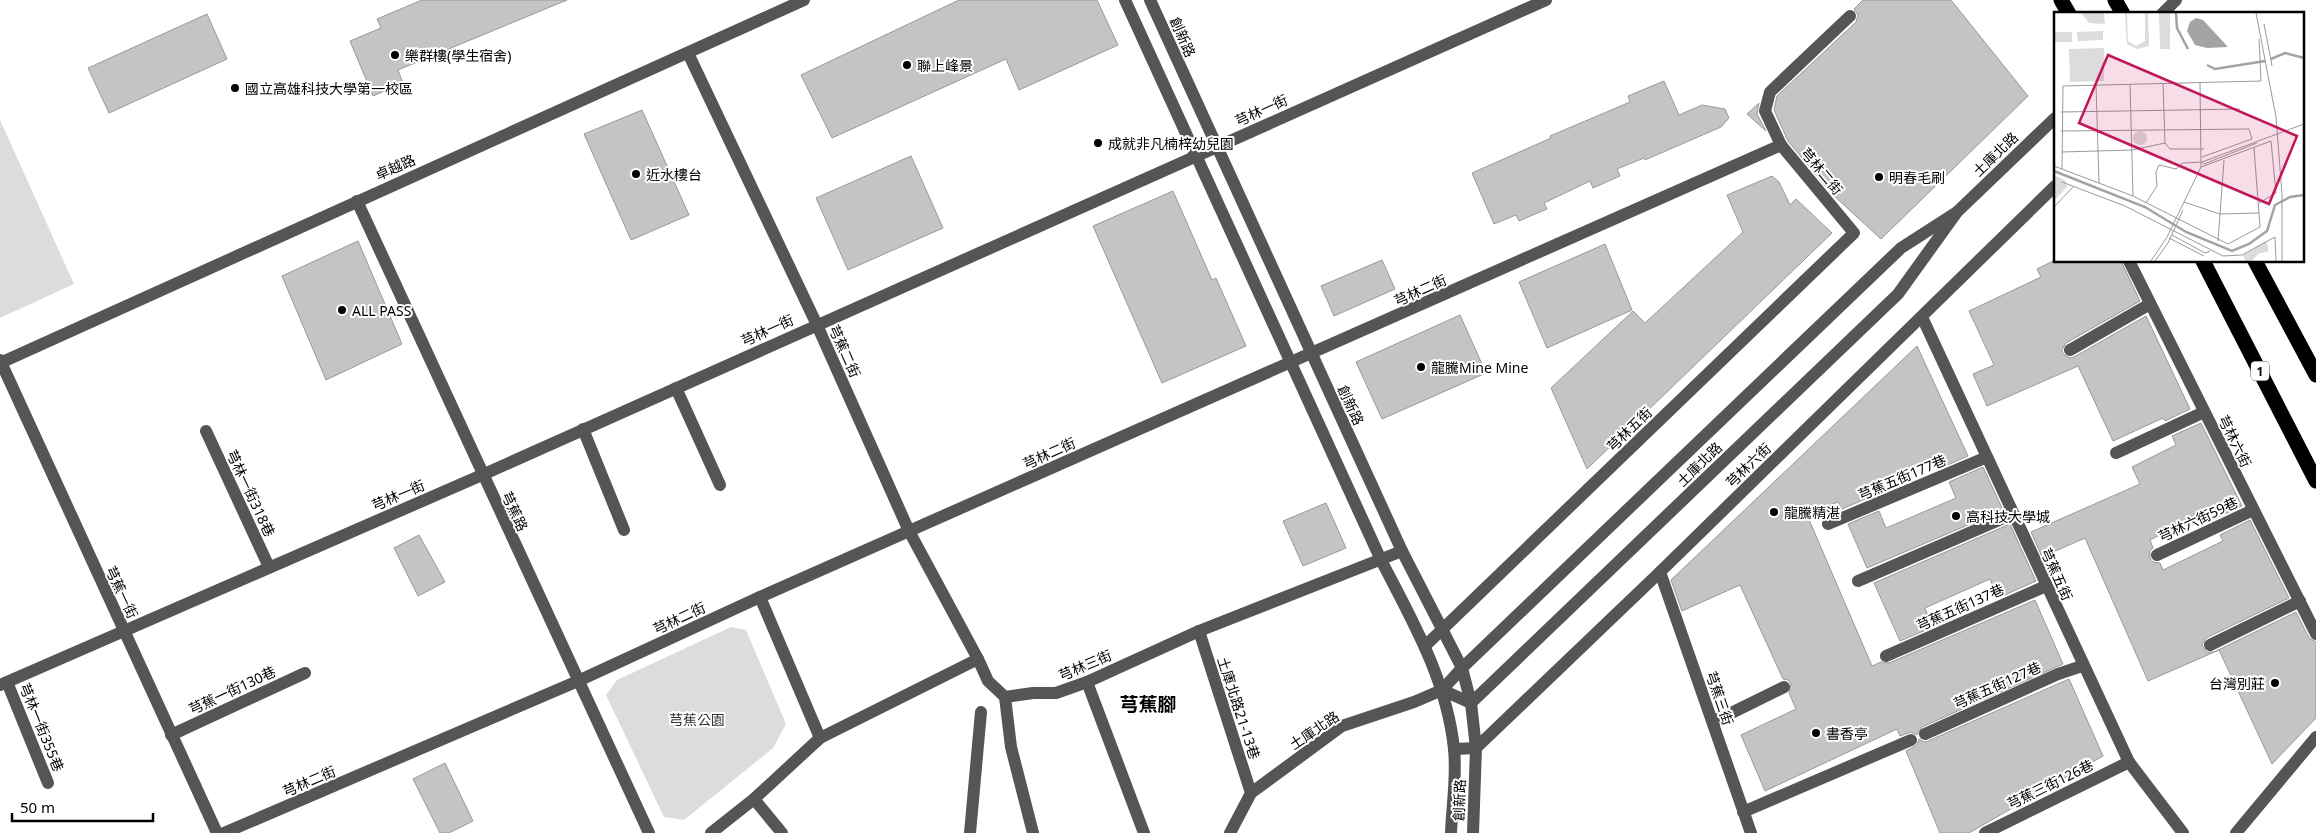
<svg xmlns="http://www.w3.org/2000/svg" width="2316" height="833" font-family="'Noto Sans','Noto Sans TC',sans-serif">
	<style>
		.green { fill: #dcdcdc }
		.building { fill: #c4c4c4; stroke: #999 }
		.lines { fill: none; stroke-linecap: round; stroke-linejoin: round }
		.minor { stroke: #555; stroke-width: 12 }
		.highway { stroke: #000; stroke-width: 15 }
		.poi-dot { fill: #000; stroke: #fff; stroke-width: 2 }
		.labels { text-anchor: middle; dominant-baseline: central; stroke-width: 4; stroke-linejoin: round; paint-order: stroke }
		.shield { fill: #fff; stroke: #4c4c4c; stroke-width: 1 }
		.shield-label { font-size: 12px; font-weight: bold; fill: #000 }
		.street-label { font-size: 14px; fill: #000; stroke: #fff }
		.poi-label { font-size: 14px; fill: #000; stroke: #fff; text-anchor: start }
		.park-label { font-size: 14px; fill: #333; stroke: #fff }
		.district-label { font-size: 19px; font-weight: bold; fill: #000; stroke: #fff }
		.inset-river { fill: none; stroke: #a3a3a3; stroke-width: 2.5 }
		.inset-road { fill: none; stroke: #999; stroke-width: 1 }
		.view { fill: #c2185b; fill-opacity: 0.15; stroke: #c2185b; stroke-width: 2.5 }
		.inset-edge { fill: none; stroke: #000; stroke-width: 2.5 }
	</style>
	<rect width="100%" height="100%" fill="#fff"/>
	<g class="green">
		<path d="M0,120L74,284L0,318Z"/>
		<path d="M731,627L746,630L786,724L773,748L684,820L664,817L606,695L617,680Z"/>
	</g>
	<g class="building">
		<path d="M422,0H567L398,70L403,83L373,96L350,41L381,28L377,19Z"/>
		<path d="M959,0H1097L1118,45L1019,90L1006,59L832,138L801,75Z"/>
		<path d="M1863,0H1951L2028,96L1881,239L1832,194L1788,141L1774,110L1777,96L1856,22L1858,15L1854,9Z"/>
		<path d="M207,14L227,59L109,113L88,68Z"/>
		<path d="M1664,81L1679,115L1702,105L1725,109L1729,118L1721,127L1645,160L1644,158L1617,169L1620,176L1593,188L1590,181L1544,203L1547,209L1519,221L1516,215L1494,224L1472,173L1551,138L1550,136L1630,102L1628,96Z"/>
		<path d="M1759,103L1757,114L1766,131L1747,114Z"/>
		<path d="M642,110L689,215L631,240L584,134Z"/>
		<path d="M911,156L943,228L848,270L816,198Z"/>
		<path d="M1772,176L1779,182L1790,205L1796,199L1832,233L1587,469L1551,388L1633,311L1645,323L1743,232L1727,195Z"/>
		<path d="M1173,191L1212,280L1216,278L1246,346L1162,383L1093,226Z"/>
		<path d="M358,241L402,344L326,380L282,276Z"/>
		<path d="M1605,244L1632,310L1547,348L1519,282Z"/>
		<path d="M1382,260L1395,289L1334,316L1321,286Z"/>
		<path d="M2053,261H2121L2140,301L2066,343L2062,350L2063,354L2070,358L2074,357L2146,316L2190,409L2165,421L2163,418L2113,441L2078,366L1987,406L1973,374L1994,365L1969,311L2041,277L2037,269Z"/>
		<path d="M1460,315L1486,373L1382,419L1356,362Z"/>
		<path d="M1917,346L1968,456L1943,467L1939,458L1869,488L1872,496L1842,509L1838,502L1807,515L1872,666L1881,662L1889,663L2035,600L2063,664L1922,727L1917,735L1911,732L1900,736L1897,729L1765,791L1741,735L1796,709L1789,693L1791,684L1788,680L1783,679L1740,585L1682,611L1671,580Z"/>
		<path d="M2201,423L2242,506L2212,520L2208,511L2150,540L2153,548L2150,551V558L2153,562L2160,563L2163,570L2223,541L2220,535L2250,520L2289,598L2206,638L2202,645L2206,652H2214L2296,612L2309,638L2316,642V718L2272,764L2219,650L2148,681L2085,538L2042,557L2031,532L2140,484L2132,467L2176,445L2172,436Z"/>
		<path d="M1983,467L2003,510L1867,568L1848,524L1879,511L1886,528L1956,498L1949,482Z"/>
		<path d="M1326,503L1346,548L1303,566L1283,521Z"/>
		<path d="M2010,524L2036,581L1998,598L1990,579L1925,608L1933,627L1900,641L1874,583Z"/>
		<path d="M419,535L445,582L418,596L394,548Z"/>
		<path d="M2069,679L2103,756L1969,833H1940L1906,751L1917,745L1919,739L1924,742L1928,741Z"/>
		<path d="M445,763L473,821L449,833H440L413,779Z"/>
	</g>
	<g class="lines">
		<g class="minor">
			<path d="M1125,0L1381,560C1412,620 1447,680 1454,749C1457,776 1452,806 1451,833"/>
			<path d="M1150,0L1402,551L1462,668L1471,703L1476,748L1473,833"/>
			<path d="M2162,14L2176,0"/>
			<path d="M688,53L817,325L909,531L978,659"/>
			<path d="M1781,145L1765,111L1770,92L1850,16"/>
			<path d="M357,201L649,833"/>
			<path d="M2129,261L2316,634"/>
			<path d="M1922,317L2129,762L2183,833"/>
			<path d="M2070,350L2150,304"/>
			<path d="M0,360L217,833"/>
			<path d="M0,363L804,0"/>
			<path d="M676,388L720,485"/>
			<path d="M583,429L624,530"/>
			<path d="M206,431L269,567"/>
			<path d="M2116,453L2204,412"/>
			<path d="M1828,524L1987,457"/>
			<path d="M2157,555L2253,510"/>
			<path d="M1660,572L1751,833"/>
			<path d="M1858,581L2013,514"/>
			<path d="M760,597L820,738"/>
			<path d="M1199,631L1251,793"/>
			<path d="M2210,645L2300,601"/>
			<path d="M1886,656L2046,586"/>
			<path d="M7,682L48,783"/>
			<path d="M1087,682L1144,833"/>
			<path d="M0,685L482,475L1546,0"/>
			<path d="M1442,690L1471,703L1898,294L1957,212L2055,118"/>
			<path d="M1005,697L1011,747L1033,833"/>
			<path d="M1713,722L1784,687"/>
			<path d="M1925,734L2058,674L2082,666"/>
			<path d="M171,735L305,673"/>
			<path d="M1454,749L1476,748L1660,572L2055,186"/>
			<path d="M754,799L782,833"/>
			<path d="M1743,812L1911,740"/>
			<path d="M224,833L578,681L760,597L1781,145L1854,233L1425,646"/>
			<path d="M711,833L754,799L820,738L978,659L988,681L1005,697L1033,693H1056L1087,682L1199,631L1402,551"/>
			<path d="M970,833L981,712"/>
			<path d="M1230,833L1251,793L1342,726L1414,702L1442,690L1462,668L1901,248L1957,212"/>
			<path d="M1985,833L2129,762"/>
			<path d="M2236,833L2316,737"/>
		</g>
		<g class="highway">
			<path d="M2061,0L2069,14"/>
			<path d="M2115,0L2123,14"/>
			<path d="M2203,261L2316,481"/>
			<path d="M2255,261L2316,375"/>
		</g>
	</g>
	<g class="poi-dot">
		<circle cx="395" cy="55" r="5"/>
		<circle cx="907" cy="65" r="5"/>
		<circle cx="235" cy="88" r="5"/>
		<circle cx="1098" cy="143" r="5"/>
		<circle cx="636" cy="174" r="5"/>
		<circle cx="1879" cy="177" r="5"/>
		<circle cx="342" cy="310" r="5"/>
		<circle cx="1421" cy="367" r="5"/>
		<circle cx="1774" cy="512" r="5"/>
		<circle cx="1956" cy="516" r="5"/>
		<circle cx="2275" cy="683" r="5"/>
		<circle cx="1816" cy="733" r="5"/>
	</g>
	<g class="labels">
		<rect class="shield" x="2251" y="361.5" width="18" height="19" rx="4"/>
		<g class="shield-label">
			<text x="2260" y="371">1</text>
		</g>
		<g class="street-label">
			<text transform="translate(1183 37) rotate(66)">創新路</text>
			<text transform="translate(1261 110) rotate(-24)">芎林一街</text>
			<text transform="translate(1995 154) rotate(-44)">土庫北路</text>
			<text transform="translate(395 167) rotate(-24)">卓越路</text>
			<text transform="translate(1822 171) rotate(50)">芎林二街</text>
			<text transform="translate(1420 290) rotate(-24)">芎林二街</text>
			<text transform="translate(767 330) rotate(-24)">芎林一街</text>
			<text transform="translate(845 351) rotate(66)">芎蕉二街</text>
			<text transform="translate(1351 405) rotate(65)">創新路</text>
			<text transform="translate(1629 429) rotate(-44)">芎林五街</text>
			<text transform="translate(2235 441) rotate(64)">芎林六街</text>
			<text transform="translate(1049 453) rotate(-24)">芎林二街</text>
			<text transform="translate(1699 464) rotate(-44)">土庫北路</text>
			<text transform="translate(1748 465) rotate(-44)">芎林六街</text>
			<text transform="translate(1902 477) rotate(-23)">芎蕉五街177巷</text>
			<text transform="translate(251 493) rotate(65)">芎林一街318巷</text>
			<text transform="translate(398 495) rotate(-23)">芎林一街</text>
			<text transform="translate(515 511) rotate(65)">芎蕉路</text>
			<text transform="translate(2198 519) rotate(-25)">芎林六街59巷</text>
			<text transform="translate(2057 574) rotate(66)">芎蕉五街</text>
			<text transform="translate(122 592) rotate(65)">芎蕉一街</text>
			<text transform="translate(1960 607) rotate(-24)">芎蕉五街137巷</text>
			<text transform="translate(679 618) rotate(-25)">芎林二街</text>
			<text transform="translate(1085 665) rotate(-23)">芎林三街</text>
			<text transform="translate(1997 685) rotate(-24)">芎蕉五街127巷</text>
			<text transform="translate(232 690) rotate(-25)">芎蕉一街130巷</text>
			<text transform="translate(1720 698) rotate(71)">芎蕉三街</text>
			<text transform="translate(1239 708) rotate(72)">土庫北路21-13巷</text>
			<text transform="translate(42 727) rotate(68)">芎林一街355巷</text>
			<text transform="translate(1314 730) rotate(-34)">土庫北路</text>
			<text transform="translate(309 781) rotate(-23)">芎林二街</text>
			<text transform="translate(2050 784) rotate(-26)">芎蕉三街126巷</text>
			<text transform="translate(1459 800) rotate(-88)">創新路</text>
		</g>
		<g class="poi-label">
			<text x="405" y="55">樂群樓(學生宿舍)</text>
			<text x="917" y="65">聯上峰景</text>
			<text x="245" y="88">國立高雄科技大學第一校區</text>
			<text x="1108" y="143">成就非凡楠梓幼兒園</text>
			<text x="646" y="174">近水樓台</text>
			<text x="1889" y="177">明春毛刷</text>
			<text x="352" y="310">ALL PASS</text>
			<text x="1431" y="367">龍騰Mine Mine</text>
			<text x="1784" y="512">龍騰精湛</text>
			<text x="1966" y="516">高科技大學城</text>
			<text x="2265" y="683" text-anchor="end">台灣別莊</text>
			<text x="1826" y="733">書香亭</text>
		</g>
		<g class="park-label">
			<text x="697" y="719">芎蕉公園</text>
		</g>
		<g class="district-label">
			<text x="1148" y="704">芎蕉腳</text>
		</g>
	</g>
	<g transform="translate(2054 12)">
		<rect width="250" height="250" fill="#fff"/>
		<path d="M27,1H50L51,12L35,11ZM71,1H73L74,29L82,34L91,29V1H94L95,34L83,37L73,32ZM105,1H116V37H106ZM49,19V28L24,29L23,20ZM0,20H18V30H0ZM50,36V69L16,70L15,37ZM79 126a7 7 0 1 1 14 0a7 7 0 1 1-14 0ZM0,163L12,169L13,175L0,189ZM212,229L215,239L204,242L198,249H192L189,243Z" fill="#dcdcdc"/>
		<path d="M142,6L149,8L174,35L153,36L141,33L133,19L136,10Z" fill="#a3a3a3"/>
		<path class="inset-river" d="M122,1L123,16L134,37M217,47L231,41L250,46M153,53L161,57L211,49M0,159L91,195L132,220L178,239L195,232L213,219L221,193L236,185L250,183"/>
		<path class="inset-road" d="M202,1L222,105L228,182V249M210,12L218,54M109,71L111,131M76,72L79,184M42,73L45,171M9,74L207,69L205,27M7,100L186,97M7,119L195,117L198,127L148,145M8,140L78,138L111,131L116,137H150M148,150L150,152L203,131M0,154L79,184L174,232L206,215L200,136M147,155L217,129L222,181L205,191M8,157L9,74M8,170L71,194L169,244L188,243L221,225L222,249M130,190L166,202L205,201M92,191L103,174L102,160L105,153L122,157L129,151L148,150L250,112M0,195L20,174M118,223L151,241L156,239M115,226L150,244M164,229L170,148M97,249L113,225L147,155L146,70M101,249L114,231L129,198"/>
		<path class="view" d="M54,43L243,124L215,192L25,111Z"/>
		<rect width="250" height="250" class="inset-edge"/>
	</g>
	<path d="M12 813v8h141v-8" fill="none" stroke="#000000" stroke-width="2.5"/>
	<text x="20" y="813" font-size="15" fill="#000000" stroke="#ffffff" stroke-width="4" paint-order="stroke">50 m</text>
</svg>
